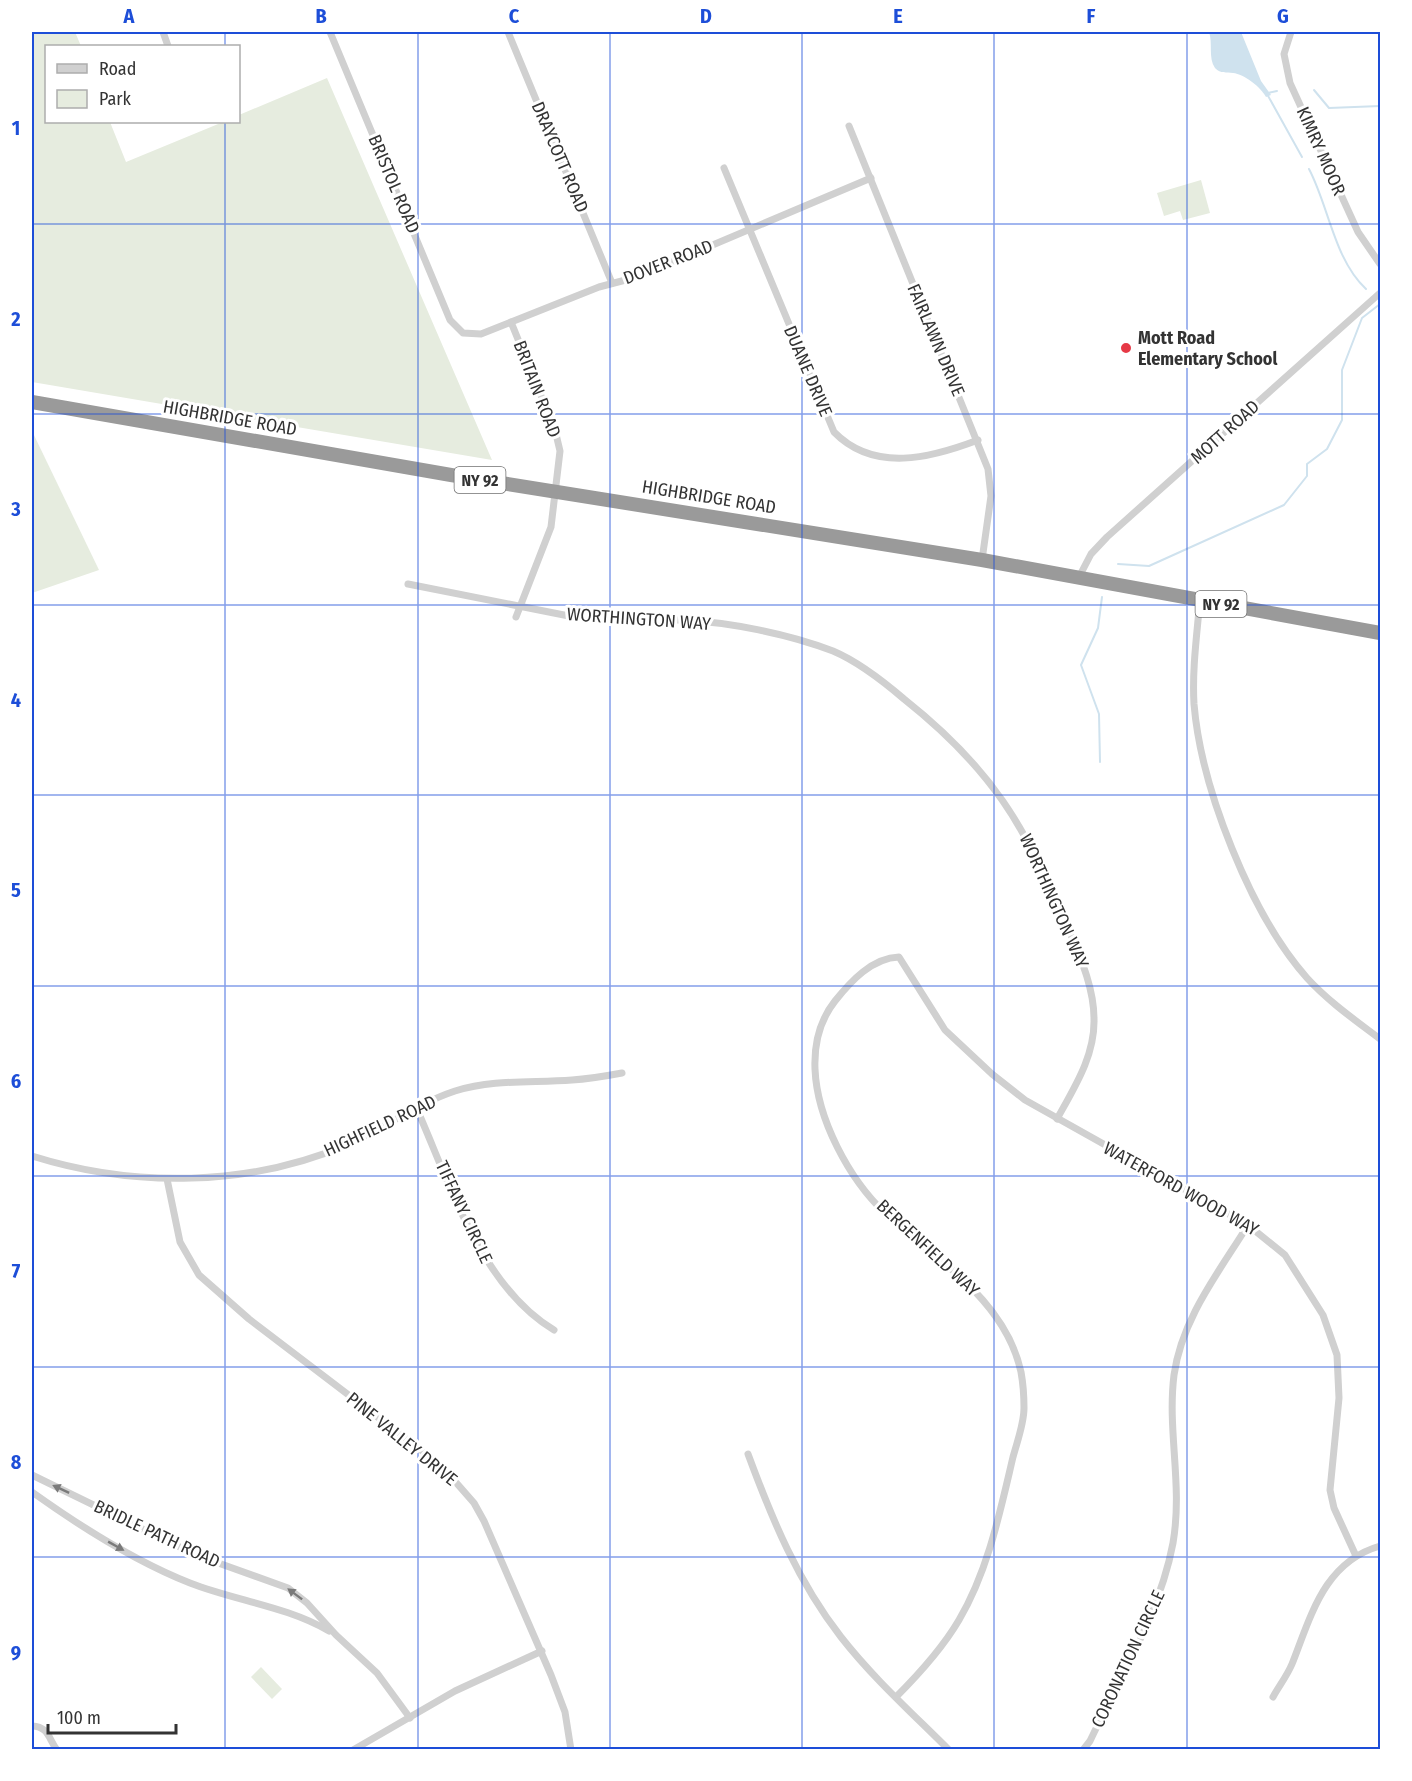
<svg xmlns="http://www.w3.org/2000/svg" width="1412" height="1781" font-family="'Fira Sans Condensed',sans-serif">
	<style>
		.green { fill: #e6ecdf }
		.water { fill: #cfe2ee }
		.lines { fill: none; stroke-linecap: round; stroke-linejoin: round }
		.stream { stroke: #cfe2ee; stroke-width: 2 }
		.street { stroke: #d0d0d0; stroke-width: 7 }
		.highway { stroke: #9a9a9a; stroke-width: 14 }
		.oneway { fill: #7a7a7a }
		.grid { fill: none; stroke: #1d4ed8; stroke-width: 1.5; stroke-opacity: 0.55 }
		.poi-dot { fill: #e63946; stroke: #fff; stroke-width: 2 }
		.labels { text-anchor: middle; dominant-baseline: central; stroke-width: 6; stroke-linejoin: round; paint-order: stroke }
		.shield { fill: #fff; stroke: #707070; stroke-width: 1.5 }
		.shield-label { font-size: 16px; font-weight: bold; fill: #333 }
		.street-label { font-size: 18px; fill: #333; stroke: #fff }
		.poi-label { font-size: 18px; font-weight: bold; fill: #333; stroke: #fff; text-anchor: start }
		.neatline { fill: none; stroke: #1d4ed8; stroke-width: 2 }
		.grid-label { font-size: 20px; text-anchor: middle; font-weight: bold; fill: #1d4ed8 }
	</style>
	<rect width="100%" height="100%" fill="#fff"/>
	<g class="green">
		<path d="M32,32H75L81,46H46V122H110L126,162L223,122H238L239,115L327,78L492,460L32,382Z"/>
		<path d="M1201,180L1210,213L1183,220L1180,211L1164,216L1157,193Z"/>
		<path d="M32,431L99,570L32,593Z"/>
		<path d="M261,1667L282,1689L272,1699L251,1677Z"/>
	</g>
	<path class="water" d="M1209,32H1241L1261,81L1271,95L1266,97C1261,87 1244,74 1233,73C1226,72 1221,74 1215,68C1208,58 1213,43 1209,32Z"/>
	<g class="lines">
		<g class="stream">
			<path d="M1314,90L1329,108L1380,106"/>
			<path d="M1268,93L1277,91"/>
			<path d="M1267,94L1302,157"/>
			<path d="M1309,169C1329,207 1334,259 1366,289"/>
			<path d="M1118,564L1149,566L1284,505L1307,476V464L1327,449L1342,420V370L1362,318L1380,304"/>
			<path d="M1100,762L1099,714L1081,665L1098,628L1102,597"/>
		</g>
		<g class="street">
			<path d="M163,32L168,46"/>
			<path d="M330,32L450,320L463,333L481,334L599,287L637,277L871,178"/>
			<path d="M508,32L612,283"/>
			<path d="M1291,32L1284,54L1290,83L1358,232L1380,264"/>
			<path d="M849,126L988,469L991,496L982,560"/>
			<path d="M724,168L834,432C874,473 931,458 978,440"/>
			<path d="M511,322L555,430L560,451L551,527L516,617"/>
			<path d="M1079,577L1091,554L1107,537L1380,293"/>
			<path d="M408,584L569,616C607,621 644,619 682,620C729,622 789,634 833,651C859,662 883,681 904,699C991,768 1026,826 1068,928C1080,957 1094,987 1094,1019C1095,1056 1074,1088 1057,1119"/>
			<path d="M1200,599C1197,634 1192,669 1194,704C1201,788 1251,915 1307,978C1329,1002 1355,1020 1380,1039"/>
			<path d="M416,1107C449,1181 481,1287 554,1330"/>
			<path d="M32,1156C134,1188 249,1187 349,1144C385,1128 416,1104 455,1091C494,1079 532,1083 572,1080C589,1079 606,1076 622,1073"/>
			<path d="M167,1179L180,1242L199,1275L249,1319L430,1457L453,1479L474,1503L484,1521L551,1675L565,1712L571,1750"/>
			<path d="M748,1454C772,1519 798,1582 841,1637C873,1678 912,1713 949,1750"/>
			<path d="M32,1475L196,1555L288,1588L307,1603L336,1635L377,1673L410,1718"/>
			<path d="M32,1492C81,1527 134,1561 190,1583C236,1601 286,1606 329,1631"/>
			<path d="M896,1697C920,1673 942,1649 959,1620C988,1571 1000,1512 1013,1457C1017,1442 1024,1424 1024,1408C1024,1397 1023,1383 1021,1372C1005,1299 936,1260 885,1213C849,1179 817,1119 815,1069C814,1045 820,1020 835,1001C851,981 872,958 899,957L945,1030L992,1074L1025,1100L1248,1225L1285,1255L1323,1315L1337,1355L1339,1398L1330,1490L1334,1508L1356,1556"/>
			<path d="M1273,1697C1279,1686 1287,1676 1292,1664C1311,1616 1324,1562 1380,1546"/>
			<path d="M32,1726C49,1727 48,1738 57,1750"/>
			<path d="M353,1750L455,1691L542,1651"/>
			<path d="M1083,1750L1090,1741C1120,1677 1160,1613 1173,1543C1183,1485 1167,1431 1174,1375C1182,1318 1219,1272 1248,1225"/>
		</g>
		<path class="highway" d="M32,402L451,475L982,560L1380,633"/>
	</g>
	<defs><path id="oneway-solid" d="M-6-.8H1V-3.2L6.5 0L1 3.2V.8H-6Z" transform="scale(1.5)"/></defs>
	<g class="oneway">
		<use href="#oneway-solid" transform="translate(61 1489) rotate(-155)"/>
		<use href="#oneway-solid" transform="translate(116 1546) rotate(29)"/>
		<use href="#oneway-solid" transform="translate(295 1594) rotate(-143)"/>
	</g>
	<path class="grid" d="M225,32V46M418,32V1750M610,32V1750M802,32V1750M994,32V1750M1187,32V1750M225,122V1750M32,224H1380M32,414H1380M32,605H1380M32,795H1380M32,986H1380M32,1176H1380M32,1367H1380M32,1557H1380"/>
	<circle class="poi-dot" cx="1126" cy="348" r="6"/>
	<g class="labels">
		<g class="shield">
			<rect x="454.5" y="467" width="51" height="26" rx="4.5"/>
			<rect x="1195.5" y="591" width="51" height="26" rx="4.5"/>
		</g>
		<g class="shield-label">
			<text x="480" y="480">NY 92</text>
			<text x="1221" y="604">NY 92</text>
		</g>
		<g class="street-label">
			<text transform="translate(1321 151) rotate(66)">KIMRY MOOR</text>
			<text transform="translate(560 157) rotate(67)">DRAYCOTT ROAD</text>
			<text transform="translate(394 184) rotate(67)">BRISTOL ROAD</text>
			<text transform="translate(668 262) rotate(-21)">DOVER ROAD</text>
			<text transform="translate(936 340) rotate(67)">FAIRLAWN DRIVE</text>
			<text transform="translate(808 371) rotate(67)">DUANE DRIVE</text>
			<text transform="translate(537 389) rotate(69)">BRITAIN ROAD</text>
			<text transform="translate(230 418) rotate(10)">HIGHBRIDGE ROAD</text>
			<text transform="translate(1225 432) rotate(-42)">MOTT ROAD</text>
			<text transform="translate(709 497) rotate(9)">HIGHBRIDGE ROAD</text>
			<text transform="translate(639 619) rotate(4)">WORTHINGTON WAY</text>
			<text transform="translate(1054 901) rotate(66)">WORTHINGTON WAY</text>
			<text transform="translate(380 1126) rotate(-25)">HIGHFIELD ROAD</text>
			<text transform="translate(1181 1189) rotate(29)">WATERFORD WOOD WAY</text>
			<text transform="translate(464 1212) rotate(65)">TIFFANY CIRCLE</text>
			<text transform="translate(928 1248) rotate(43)">BERGENFIELD WAY</text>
			<text transform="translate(402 1439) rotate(39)">PINE VALLEY DRIVE</text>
			<text transform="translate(157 1534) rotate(25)">BRIDLE PATH ROAD</text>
			<text transform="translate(1128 1659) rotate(-65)">CORONATION CIRCLE</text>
		</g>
		<g class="poi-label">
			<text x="1138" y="338">Mott Road<tspan x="1138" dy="21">Elementary School</tspan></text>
		</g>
	</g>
	<rect width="1412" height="1781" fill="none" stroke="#ffffff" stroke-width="66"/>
	<rect x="45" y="45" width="195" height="78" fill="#ffffff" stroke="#adadad" stroke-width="1.5"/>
	<rect x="57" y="64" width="30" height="9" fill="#d0d0d0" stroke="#adadad" stroke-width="1.5"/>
	<text x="99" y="75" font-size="18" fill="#333333">Road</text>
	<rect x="57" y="90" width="30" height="18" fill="#e6ecdf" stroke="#adadad" stroke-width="1.5"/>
	<text x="99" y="105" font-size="18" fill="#333333">Park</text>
	<path d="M48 1724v9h128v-9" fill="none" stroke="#333333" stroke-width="3"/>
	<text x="57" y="1724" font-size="18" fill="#333333" stroke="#ffffff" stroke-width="4.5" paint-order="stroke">100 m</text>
	<rect x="33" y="33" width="1346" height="1715" class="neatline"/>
	<g class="grid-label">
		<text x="129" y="23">A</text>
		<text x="321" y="23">B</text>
		<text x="514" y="23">C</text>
		<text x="706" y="23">D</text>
		<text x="898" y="23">E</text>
		<text x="1091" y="23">F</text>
		<text x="1283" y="23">G</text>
		<text x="16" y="135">1</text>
		<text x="16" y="326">2</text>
		<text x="16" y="516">3</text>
		<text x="16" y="707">4</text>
		<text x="16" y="897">5</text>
		<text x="16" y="1088">6</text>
		<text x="16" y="1278">7</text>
		<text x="16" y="1469">8</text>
		<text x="16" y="1660">9</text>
	</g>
</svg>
